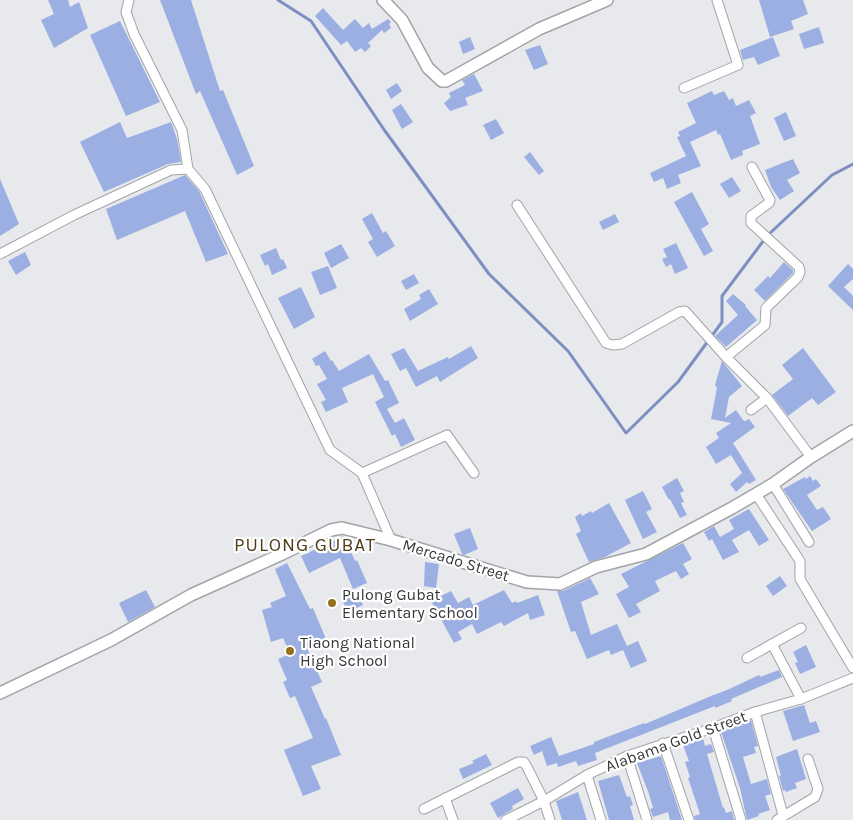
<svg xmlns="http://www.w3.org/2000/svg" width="853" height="820" font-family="Karla,sans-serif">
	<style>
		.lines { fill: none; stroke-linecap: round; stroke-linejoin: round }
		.stream { stroke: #7d8fc0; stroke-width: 3 }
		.building { fill: #9cafe2 }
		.minor-casing { stroke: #a2a4a8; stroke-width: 11 }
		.tertiary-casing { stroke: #a2a4a8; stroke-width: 14 }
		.minor { stroke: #fff; stroke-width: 9 }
		.tertiary { stroke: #fff; stroke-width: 11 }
		.poi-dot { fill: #957019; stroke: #fff; stroke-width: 2 }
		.labels { text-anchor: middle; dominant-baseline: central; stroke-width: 4.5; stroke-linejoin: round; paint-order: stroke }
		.street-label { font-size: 16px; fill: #363738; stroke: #fff }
		.poi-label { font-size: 16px; fill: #363738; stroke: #fff; text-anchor: start }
		.quarter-label { font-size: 19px; letter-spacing: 1px; fill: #4f3d17; stroke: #fff }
	</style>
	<rect width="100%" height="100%" fill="#e7e9ed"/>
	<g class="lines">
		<g class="stream">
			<path d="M278,0L311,21L385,131L489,274L568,351L626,433L678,382L722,322V296L764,240"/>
			<path d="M768,235L832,175L853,164"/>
		</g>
	</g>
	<g class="building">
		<path d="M48,0H68L70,7L79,2L88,28L54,48L41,20L54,14Z"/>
		<path d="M160,0H191L220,91L223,90L254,166L237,175L200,91L196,94Z"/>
		<path d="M759,0H803L808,14L791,21L794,29L770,37Z"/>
		<path d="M323,8L343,30L355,19L363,28L369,23L372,29L388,19L391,22L389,24L391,28L384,33L382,30L368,43L371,46L365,52L361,48L355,52L347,41L341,45L315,16Z"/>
		<path d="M120,21L160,102L126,116L90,35Z"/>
		<path d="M819,27L824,43L804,49L799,34Z"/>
		<path d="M470,37L475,49L463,54L459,42Z"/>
		<path d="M773,37L780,56L758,65L754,57L743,60L740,50Z"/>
		<path d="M540,45L548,64L534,70L525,50Z"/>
		<path d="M474,74L483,91L465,98L468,105L450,111L444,103L451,97L449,93L465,85L462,80Z"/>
		<path d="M397,83L402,91L391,99L386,90Z"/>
		<path d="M712,91L714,95L724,91L729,100L733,98L736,106L749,100L756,113L750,116L760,144L742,151L743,155L731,160L720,134L718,135L716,130L690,142L701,166L678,175L681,183L667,189L663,178L654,182L650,173L686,156L677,137L680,136L678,132L696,123L687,103Z"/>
		<path d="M401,104L413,122L402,129L392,110Z"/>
		<path d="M786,112L796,136L784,141L774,118Z"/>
		<path d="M496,119L504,133L491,140L483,125Z"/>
		<path d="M120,122L127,138L171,122L177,139L181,162L168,164L104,192L80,142Z"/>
		<path d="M530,152L544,171L539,175L524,157Z"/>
		<path d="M793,159L800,173L787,180L794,191L780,200L771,187L765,170Z"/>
		<path d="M185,175L199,191L228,254L206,262L185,211L117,240L106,209Z"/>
		<path d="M732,177L741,191L729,198L720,184Z"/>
		<path d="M0,179L19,224L0,236Z"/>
		<path d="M692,192L709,224L701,229L713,251L704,256L674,202Z"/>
		<path d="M372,213L383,233L386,231L395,246L377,257L368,242L373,239L362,219Z"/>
		<path d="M615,214L619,222L603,230L599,222Z"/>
		<path d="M676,243L688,268L675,274L671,264L666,267L662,259L667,257L663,249Z"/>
		<path d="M341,244L349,258L331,268L324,253Z"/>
		<path d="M276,248L281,260L283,259L287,268L272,275L268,264L265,266L260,255Z"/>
		<path d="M25,252L31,265L16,275L8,261Z"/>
		<path d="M784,262L793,270V273L765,301L754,290L768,276L770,278Z"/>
		<path d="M848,264L853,269V279L844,287L853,296V310L828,286Z"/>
		<path d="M328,266L337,288L320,295L311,272Z"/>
		<path d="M414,274L419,283L406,290L401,281Z"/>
		<path d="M301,287L315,317L294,329L278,298Z"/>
		<path d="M429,289L438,304L410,321L404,309L421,299L419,295Z"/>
		<path d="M733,294L746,305L745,306L757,320L726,347L715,336L738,315L726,301Z"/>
		<path d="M471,346L478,358L440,382L437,376L416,387L406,368L400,371L391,354L404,348L418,371L448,357L449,359Z"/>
		<path d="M803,348L836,392L818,405L812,398L788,416L772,395L793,379L782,365Z"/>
		<path d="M325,351L331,361L332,360L339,371L369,354L385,381L388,380L399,403L387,409L395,423L404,418L415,440L401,447L395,434L392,436L375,402L384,397L373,374L342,388L348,402L326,412L321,402L326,400L317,384L327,379L319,365L316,366L312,359Z"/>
		<path d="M722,361L742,386L729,397L725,418L736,410L743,420L745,421L749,419L755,427L733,443L756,480L749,484L747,482L736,492L730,484L742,473L731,455L716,464L706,447L719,438L716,433L731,423L711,419L717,388L715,385Z"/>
		<path d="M810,476L813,481L816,479L821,486L807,495L817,510L823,507L831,519L812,531L783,489L805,477L806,479Z"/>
		<path d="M677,478L684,491L680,493L684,502L681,503L687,515L680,518L670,499L669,500L662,487Z"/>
		<path d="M643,491L652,509L646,512L657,532L643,539L625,500Z"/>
		<path d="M609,503L631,543L605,557L589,562L576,534L581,531L575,517L581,513L582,516L591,511L592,513Z"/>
		<path d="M749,509L769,540L759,546L749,530L732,540L739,552L723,560L712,539L709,541L704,532L714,526L720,537L734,529L729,520Z"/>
		<path d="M470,528L478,549L464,555L462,554L454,534Z"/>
		<path d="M344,536L355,561L357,560L367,583L353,589L340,558L309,573L301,556Z"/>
		<path d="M683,543L692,559L683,564L689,574L681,579L676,571L655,581L660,591L636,604L641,612L629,618L616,594L629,587L621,574Z"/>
		<path d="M425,562L439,564L436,588L424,586Z"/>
		<path d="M287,563L310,609L313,608L326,639L307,648L322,682L311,687L325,719L326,718L341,755L311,766L321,789L303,796L284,750L313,738L295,696L290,698L283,682L287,680L278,659L290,654L283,638L271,642L262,610L272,607L270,603L286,596L275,569Z"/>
		<path d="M780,576L787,586L773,596L766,586Z"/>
		<path d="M590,578L599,594L581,602L591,635L617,624L627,646L638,641L647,661L631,668L623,650L611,655L609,650L587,659L575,631L571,632L557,591H563Z"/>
		<path d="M146,590L155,607L128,622L119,603Z"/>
		<path d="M504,590L512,603L516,601L517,603L538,595L545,615L530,620L528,613L504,626L501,622L477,634L472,624L458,632L462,639L454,643L431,601L451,591L458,603L469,597L473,605Z"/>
		<path d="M357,593L363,605L348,612L342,600Z"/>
		<path d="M806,645L816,667L800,674L795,663L798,662L793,652Z"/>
		<path d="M779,670L782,677L731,699L732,701L715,708V706L595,753L597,760L578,766L576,761L558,767L557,763L547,766L542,751L534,755L530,746L551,737L559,756L594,744V742L644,723L645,724L711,696L727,690L759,675L760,677Z"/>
		<path d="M804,705L810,723L816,721L820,732L793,741L783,711Z"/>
		<path d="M751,720L758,746L754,747L756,753L743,757L751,784L767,779L771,794L765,796L770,810L758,814L759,816L747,820L740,788L721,732Z"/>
		<path d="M703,738L705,746L711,744L714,752L707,754L723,808L724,807L726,813L732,811L734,820H695L694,816L700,814L688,778L690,777L685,762L689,761L683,745Z"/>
		<path d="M797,749L806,779L795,783L797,788L786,792L785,790L783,791L779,776L781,775L780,772L776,757Z"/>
		<path d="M486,754L492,765L463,779L459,769L474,763L472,761Z"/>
		<path d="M661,756L682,820H670L668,812L653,817L650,809L653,808L649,794L637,763Z"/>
		<path d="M619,775L627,797L630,796L633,805L630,806L634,820H609L598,781Z"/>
		<path d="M518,788L524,799L512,806L513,809L498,818L490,803Z"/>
		<path d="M578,792L587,820H562L556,801Z"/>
	</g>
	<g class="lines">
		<g class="minor-casing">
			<g id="minor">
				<path d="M129,0L126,12L134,34L182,130L188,169L205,189L330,450L362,473L391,540"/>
				<path d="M684,88L738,65L717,0"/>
				<path d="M517,205L606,343L613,345L622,344L679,312L685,311L726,357L767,398L811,457"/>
				<path d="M0,254L74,215L171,170L188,169"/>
				<path d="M726,357L765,325L766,308L798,277L800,272L799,267L751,223V216L769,203L770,200L752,167"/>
				<path d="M751,410L767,398"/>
				<path d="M362,473L447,435L474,473"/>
				<path d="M773,484L809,542"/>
				<path d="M756,494L800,561V579L853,668"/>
				<path d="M772,644L801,699"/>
				<path d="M747,658L801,628"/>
				<path d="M755,712L783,815"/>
				<path d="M713,728L741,820"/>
				<path d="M663,743L689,820"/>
				<path d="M627,756L647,820"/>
				<path d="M587,775L601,820"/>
				<path d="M445,798L453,820"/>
				<path d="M424,809L518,762H524L527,767L544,801L550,820"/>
				<path d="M506,820L544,801L587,775L627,756L713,728L755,712L801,699L853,678"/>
				<path d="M777,820L815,797L818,789L808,759"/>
			</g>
		</g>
		<g class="tertiary-casing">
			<g id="tertiary">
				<path d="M383,0L402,20L428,68L442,81H446L539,29L607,0"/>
				<path d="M0,693L111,640L191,595L282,554L331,530L342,528L391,540L527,582L560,584L596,567L646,554L732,508L773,484L811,457L853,431"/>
			</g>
		</g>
		<use href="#minor" class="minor"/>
		<use href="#tertiary" class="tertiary"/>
	</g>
	<g class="poi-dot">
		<circle cx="332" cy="603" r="5"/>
		<circle cx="290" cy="651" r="5"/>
	</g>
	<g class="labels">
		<g class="street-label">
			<text transform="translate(456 560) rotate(17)">Mercado Street</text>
			<text transform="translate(676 741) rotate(-20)">Alabama Gold Street</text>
		</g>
		<g class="poi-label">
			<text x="342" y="594">Pulong Gubat<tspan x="342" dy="18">Elementary School</tspan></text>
			<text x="300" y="642">Tiaong National<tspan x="300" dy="18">High School</tspan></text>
		</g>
		<g class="quarter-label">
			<text x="305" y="545">PULONG GUBAT</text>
		</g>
	</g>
</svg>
